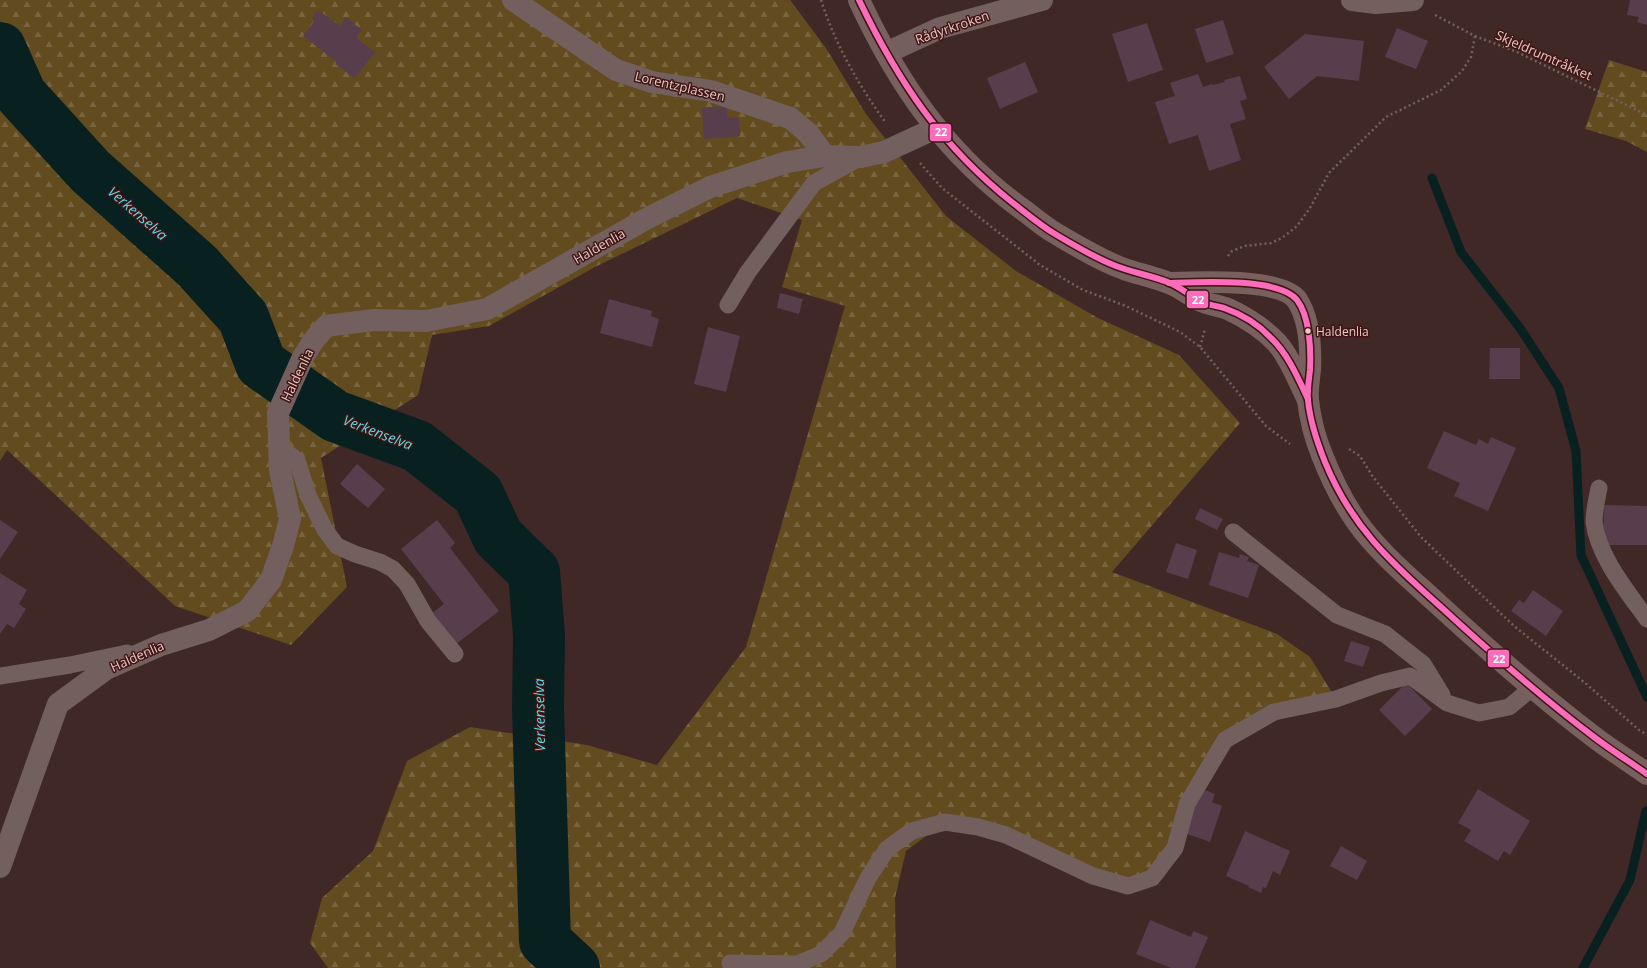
<svg xmlns="http://www.w3.org/2000/svg" width="1647" height="968" font-family="'Open Sans',sans-serif">
	<style>
		.forest { fill: url(#forest-firs) }
		.lines { fill: none; stroke-linecap: round; stroke-linejoin: round }
		.stream { stroke: #092021; stroke-width: 9 }
		.river { stroke: #092021; stroke-width: 52 }
		.building { fill: #583d4d }
		.path { stroke: #736160; stroke-width: 2.5; stroke-dasharray: 2 3; stroke-linecap: butt }
		.lane { stroke: #735f5e; stroke-width: 17 }
		.street { stroke: #735f5e; stroke-width: 22 }
		.secondary { stroke: #78605e; stroke-width: 22 }
		.bus-1-casing { stroke: #3f1413; stroke-width: 9 }
		.bus-1 { stroke: #fb6dba; stroke-width: 6 }
		.bus-dot { fill: #e7c9c6; stroke: #3f1413; stroke-width: 1.5 }
		.labels { text-anchor: middle; dominant-baseline: central; stroke-width: 3; stroke-linejoin: round; paint-order: stroke }
		.bus-label { font-size: 12px; fill: #e7c9c6; stroke: #3f1413; text-anchor: start }
		.street-label { font-size: 13px; fill: #e7c9c6; stroke: #3f1413 }
		.water-label { font-size: 14px; font-style: italic; fill: #59ddea; stroke: #3f1413 }
		.line-badge { stroke: #3f1413; stroke-width: 1.5 }
		.badge-label { font-size: 11px; text-anchor: middle; font-weight: bold; fill: #fff }
	</style>
	<defs>
		<pattern id="forest-firs" width="22" height="20" patternUnits="userSpaceOnUse"><rect width="22" height="20" fill="#614b1f"/><path d="M5 1l3.5 6h-7zM16 11l3.5 6h-7z" fill="#78643e"/></pattern>
	</defs>
	<rect width="100%" height="100%" fill="#402826"/>
	<g class="forest">
		<path d="M0,0H790L826,48L866,114L946,216L1016,271L1098,318L1179,355L1240,423L1112,572L1277,634L1310,657L1336,699L1274,712L1225,740L1175,848L1128,886L1006,835L945,822L906,851L895,898L896,968H328L310,943L322,898L373,851L407,761L470,727L587,745L657,765L746,647L845,306L782,287L802,220L737,198L595,267L489,326L432,335L418,395L321,458L347,587L291,645L175,606L7,450L0,461Z"/>
		<path d="M1609,60L1647,72V152L1626,141L1585,129Z"/>
	</g>
	<g class="lines">
		<g class="stream">
			<path d="M1432,178L1461,252L1520,328L1559,388L1576,451L1581,555L1647,697"/>
			<path d="M1583,968L1630,880L1646,811"/>
		</g>
		<path class="river" d="M0,48L21,95L90,171L197,266L243,317L261,364L335,416L417,446L478,494L498,537L534,572L539,636L538,708L545,941L574,968"/>
	</g>
	<g class="building">
		<path d="M1630,0H1647V25L1637,22L1639,17L1627,15Z"/>
		<path d="M317,11L320,13L321,12L340,26L346,17L362,30L356,38L375,52L355,78L335,64L337,62L303,36L315,20L312,18Z"/>
		<path d="M1223,20L1234,54L1206,63L1195,29Z"/>
		<path d="M1147,23L1163,70L1128,82L1112,34Z"/>
		<path d="M1397,28L1428,41L1416,69L1385,57Z"/>
		<path d="M1305,34L1364,41L1359,81L1317,76L1289,99L1264,67Z"/>
		<path d="M1025,62L1038,92L1000,109L987,78Z"/>
		<path d="M1198,74L1203,87L1212,84L1213,85L1225,82L1224,80L1240,76L1247,99L1240,101L1246,119L1230,124L1241,160L1209,171L1198,135L1169,144L1155,102L1175,96L1170,83Z"/>
		<path d="M727,106V118L739,117L740,136L704,139L702,108Z"/>
		<path d="M780,293L803,299L799,314L777,308Z"/>
		<path d="M609,299L652,311L651,316L659,319L652,347L600,333Z"/>
		<path d="M708,327L740,336L726,392L694,384Z"/>
		<path d="M1490,348H1520V379H1489Z"/>
		<path d="M1444,431L1476,445L1479,439L1488,444L1491,437L1516,448L1488,511L1454,496L1460,483L1427,468Z"/>
		<path d="M357,464L385,489L368,508L340,484Z"/>
		<path d="M1604,505L1647,506V545H1603Z"/>
		<path d="M1200,508L1223,519L1217,530L1195,519Z"/>
		<path d="M0,520L18,532L0,559Z"/>
		<path d="M437,520L455,543L450,548L499,611L451,648L427,617L444,604L401,549Z"/>
		<path d="M1176,543L1197,550L1188,579L1166,572Z"/>
		<path d="M1219,552L1239,558L1240,554L1249,557L1247,561L1259,565L1248,598L1209,585Z"/>
		<path d="M0,573L27,590L19,604L26,609L14,628L7,624L0,634Z"/>
		<path d="M1533,590L1563,611L1546,636L1511,611L1519,600L1524,603Z"/>
		<path d="M1351,641L1370,647L1363,667L1344,661Z"/>
		<path d="M1406,683L1432,709L1405,736L1379,710Z"/>
		<path d="M1202,789L1215,794L1212,802L1222,806L1210,842L1184,833Z"/>
		<path d="M1478,789L1530,821L1510,855L1504,851L1498,861L1464,841L1471,830L1458,823Z"/>
		<path d="M1245,831L1290,851L1280,875L1273,871L1266,888L1263,887L1261,893L1248,887L1249,886L1226,876Z"/>
		<path d="M1341,846L1367,861L1357,880L1330,866Z"/>
		<path d="M1150,920L1191,937L1193,931L1208,937L1195,968H1171L1136,954Z"/>
	</g>
	<g class="lines">
		<g class="path">
			<path d="M821,0C835,44 859,86 886,123"/>
			<path d="M1435,15L1475,36L1517,52L1647,115"/>
			<path d="M920,163L942,188L1040,265L1083,290L1126,306L1180,332L1200,347L1266,426L1290,444"/>
			<path d="M1228,256L1232,251L1245,246L1271,243L1282,238L1297,226L1310,208L1329,173L1386,117L1441,90L1462,71L1471,57L1475,36"/>
			<path d="M1200,347L1205,329"/>
			<path d="M1349,449L1360,456L1373,477L1421,537L1514,626L1584,682L1639,730L1647,735"/>
		</g>
		<g class="lane">
			<path d="M728,305L748,272L814,183L861,157"/>
			<path d="M280,448L297,460L308,495L325,530L337,546L355,554L380,562L393,569L407,584L428,621L455,654"/>
			<path d="M1599,488C1597,499 1594,511 1594,522C1598,556 1627,591 1647,619"/>
			<path d="M1233,532L1337,615L1385,634L1423,664L1442,695"/>
			<path d="M0,676L70,665L127,653"/>
			<path d="M730,963L797,964L821,954L842,933L868,878L887,849L912,831L945,822L978,827L1006,835L1093,876L1128,886L1152,878L1175,848L1187,804L1225,740L1274,712L1336,699L1381,683L1410,676L1447,703L1479,713L1509,707L1532,688"/>
		</g>
		<g class="street">
			<path d="M513,0L616,70L652,82L711,91L790,118L808,133L825,156"/>
			<path d="M1352,0L1376,3L1413,0"/>
			<path d="M886,53L940,28L1042,0"/>
			<path d="M0,867L58,704L106,669L161,645L209,630L247,611L271,580L283,546L290,519L280,470L278,413L303,357L314,340L326,326L374,320L426,321L487,309L646,219L710,187L787,162L825,156L861,157L884,152L936,128"/>
		</g>
		<g class="secondary">
			<path d="M859,0C898,84 946,154 1022,209C1033,217 1043,226 1055,233C1077,246 1100,260 1124,269C1139,274 1154,277 1169,283C1180,287 1190,296 1201,301C1210,305 1220,306 1228,309C1245,317 1264,329 1277,343C1290,358 1298,380 1307,398"/>
			<path d="M1169,283C1196,282 1281,278 1297,300C1310,320 1311,348 1310,370C1309,380 1307,390 1308,400C1310,418 1315,438 1322,455C1331,478 1342,501 1357,522C1379,553 1411,579 1439,605C1489,651 1540,696 1594,737C1611,750 1629,761 1647,774"/>
		</g>
		<g class="bus-1-casing">
			<g id="bus-1">
				<path d="M859,0C898,81 941,146 1013,203C1026,213 1040,225 1055,234C1075,246 1095,258 1116,266C1134,273 1153,276 1170,283C1182,288 1191,297 1202,302C1209,305 1217,306 1224,308C1241,314 1258,324 1271,338C1288,354 1298,378 1308,399"/>
				<path d="M1169,283C1197,282 1279,277 1297,300C1310,317 1311,350 1310,370C1309,380 1307,390 1308,400C1310,422 1317,442 1325,462C1354,533 1398,568 1453,618C1498,659 1545,700 1594,737C1611,750 1630,762 1647,774"/>
			</g>
		</g>
		<use href="#bus-1" class="bus-1"/>
	</g>
	<circle class="bus-dot" cx="1308" cy="331" r="3.5"/>
	<g class="labels">
		<g class="bus-label">
			<text x="1316" y="331">Haldenlia</text>
		</g>
		<g class="street-label">
			<text transform="translate(952 27) rotate(-19)">Rådyrkroken</text>
			<text transform="translate(1544 55) rotate(24)">Skjeldrumtråkket</text>
			<text transform="translate(680 86) rotate(13)">Lorentzplassen</text>
			<text transform="translate(599 246) rotate(-30)">Haldenlia</text>
			<text transform="translate(297 375) rotate(-64)">Haldenlia</text>
			<text transform="translate(137 656) rotate(-24)">Haldenlia</text>
		</g>
		<g class="water-label">
			<text transform="translate(138 213) rotate(41)">Verkenselva</text>
			<text transform="translate(378 432) rotate(21)">Verkenselva</text>
			<text transform="translate(539 715) rotate(-91)">Verkenselva</text>
		</g>
	</g>
	<g class="line-badge">
		<rect x="929" y="123" width="23" height="19" rx="4" fill="#fb6dba"/>
		<rect x="1186" y="290" width="23" height="19" rx="4" fill="#fb6dba"/>
		<rect x="1487" y="649" width="23" height="19" rx="4" fill="#fb6dba"/>
	</g>
	<g class="badge-label">
		<text x="941" y="136">22</text>
		<text x="1198" y="304">22</text>
		<text x="1499" y="663">22</text>
	</g>
</svg>
